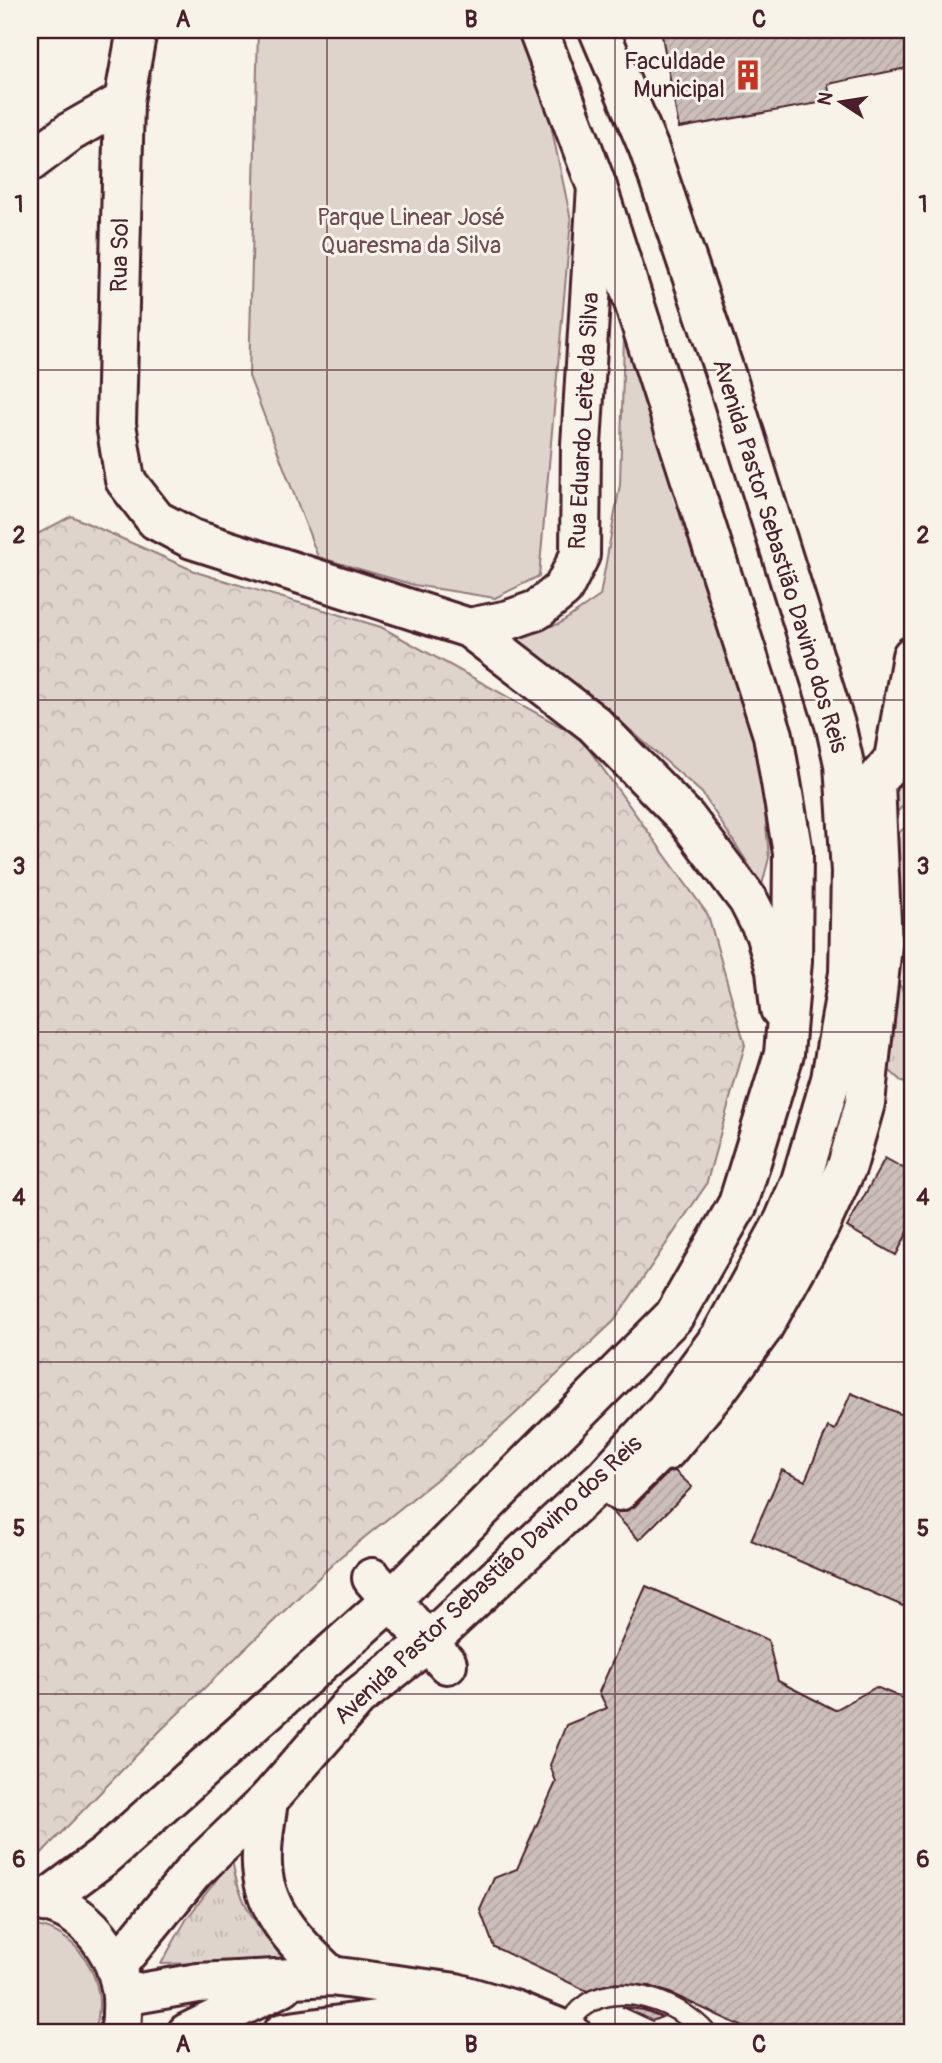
<svg xmlns="http://www.w3.org/2000/svg" width="942" height="2063" font-family="Pangolin,sans-serif">
	<style>
		.grass { fill: url(#grass-tufts); stroke: #947a7c; stroke-width: 2 }
		.forest { fill: url(#forest-crowns); stroke: #947a7c; stroke-width: 2 }
		.park { fill: #ded4cc; stroke: #947a7c; stroke-width: 2 }
		.building { fill: url(#building-hatch); stroke: #4a1f2b; stroke-width: 2 }
		.lines { fill: none; stroke-linecap: round; stroke-linejoin: round }
		.lane-casing { stroke: #4a1f2b; stroke-width: 24 }
		.street-casing { stroke: #4a1f2b; stroke-width: 44 }
		.secondary-casing { stroke: #4a1f2b; stroke-width: 44 }
		.primary-casing { stroke: #4a1f2b; stroke-width: 44 }
		.lane { stroke: #f7f3e8; stroke-width: 19 }
		.street { stroke: #f7f3e8; stroke-width: 38 }
		.secondary { stroke: #f7f3e8; stroke-width: 38 }
		.primary { stroke: #f7f3e8; stroke-width: 38 }
		.grid { fill: none; stroke: #4a1f2b; stroke-width: 2; stroke-opacity: 0.55 }
		.labels { text-anchor: middle; dominant-baseline: central; stroke-width: 6; stroke-linejoin: round; paint-order: stroke }
		.poi-label { font-size: 24px; fill: #4a1f2b; stroke: #f7f3e8; text-anchor: end }
		.park-label { font-size: 24px; fill: #6f4c53; stroke: #f7f3e8 }
		.street-label { font-size: 24px; fill: #4a1f2b; stroke: #f7f3e8 }
		.neatline { fill: none; stroke: #4a1f2b; stroke-width: 2.5 }
		.grid-label { font-size: 23px; text-anchor: middle; font-weight: bold; fill: #4a1f2b }
	</style>
	<defs>
		<pattern id="grass-tufts" width="24" height="20" patternUnits="userSpaceOnUse" patternTransform="scale(1.75)"><rect width="24" height="20" fill="#ded4cc"/><path d="M3 7l-1-3M5 7V3M7 7l1-3M15 17l-1-3M17 17v-4M19 17l1-3" fill="none" stroke="#c0b6af"/></pattern>
		<pattern id="forest-crowns" width="20" height="18" patternUnits="userSpaceOnUse" patternTransform="scale(1.75)"><rect width="20" height="18" fill="#ded4cc"/><path d="M2 6a3 3 0 1 1 6 0M12 15a3 3 0 1 1 6 0" fill="none" stroke="#c0b6af"/></pattern>
		<pattern id="building-hatch" width="6" height="6" patternUnits="userSpaceOnUse" patternTransform="scale(1.75)"><rect width="6" height="6" fill="#ccbfb9"/><path d="M-1 1l2-2M0 6l6-6M5 7l2-2" fill="none" stroke="#b1a49f"/></pattern>
	</defs>
	<rect width="100%" height="100%" fill="#f7f3e8"/>
	<filter id="ink" filterUnits="userSpaceOnUse"><feTurbulence type="fractalNoise" baseFrequency=".0143" numOctaves="2"/><feDisplacementMap in="SourceGraphic" scale="14" xChannelSelector="R" yChannelSelector="G"/><feConvolveMatrix kernelMatrix="1 2 1 2 8 2 1 2 1" color-interpolation-filters="sRGB"/></filter>
	<g filter="url(#ink)">
		<g class="grass">
			<path d="M912,688V797L885,824Z"/>
			<path d="M912,822V952L887,909V842Z"/>
			<path d="M886,963L912,1005V1085L902,1082L887,1068Z"/>
			<path d="M232,1859C238,1903 258,1929 287,1961L161,1964L186,1920Z"/>
		</g>
		<path class="forest" d="M71,516L199,573L381,627L580,737L708,915L745,1045L706,1185L614,1321L498,1430L340,1557L161,1730L30,1865V538Z"/>
		<g class="park">
			<path d="M258,30H524L538,64L571,220L539,576L495,598L414,585L318,557L249,376Z"/>
			<path d="M624,336L758,735L769,858L762,885L702,793L603,706L511,635L559,624L600,596L620,485Z"/>
			<path d="M30,1925C37,1926 45,1927 51,1930C91,1948 108,1993 94,2033H30Z"/>
		</g>
		<g class="building">
			<path d="M661,30H912V67L828,84L830,101L679,128Z"/>
			<path d="M885,1158L912,1173V1224L896,1255L847,1227Z"/>
			<path d="M851,1393L912,1419V1610L751,1540L782,1470L805,1481L828,1427L835,1430Z"/>
			<path d="M675,1471L692,1487L639,1540L613,1512H624L634,1507L669,1472Z"/>
			<path d="M646,1586L768,1640L778,1681L835,1710L876,1687L912,1702V2033H756L670,1993L650,1986L612,1983L587,1991L494,1947L480,1910L494,1878L517,1869L556,1782L550,1765L566,1725L607,1708L599,1692Z"/>
			<path d="M622,2007L644,2010L662,2017L652,2021Z"/>
		</g>
		<g class="lines">
			<g class="lane-casing">
				<path id="lane" d="M565,2030C570,2023 575,2013 582,2008C617,1978 680,2003 706,2033"/>
			</g>
			<g class="street-casing">
				<g id="street">
					<path d="M137,30L124,101L116,424L125,480L156,520L192,539L469,628L594,724L686,818L748,900L765,933L776,970L780,1009"/>
					<path d="M30,162L70,132L124,101"/>
					<path d="M469,628L509,620L537,610L563,589L580,555L581,445L597,187"/>
					<path d="M619,1491L659,1451H666L718,1389L762,1329L819,1227L847,1166L865,1103L882,946L875,782L894,759L912,656"/>
					<path d="M372,1578L447,1664"/>
					<path d="M283,2033L426,2013L481,2033"/>
				</g>
			</g>
			<g class="secondary-casing">
				<g id="secondary">
					<path d="M123,1996L198,1983L331,1976L456,1993L514,2010L571,2033"/>
					<path d="M187,2033L283,1986"/>
				</g>
			</g>
			<g class="primary-casing">
				<g id="primary">
					<path d="M268,1800C266,1818 262,1836 262,1854C259,1907 295,1943 331,1976"/>
					<path d="M30,1900C86,1903 126,1958 122,2012C122,2019 122,2026 119,2033"/>
					<path d="M44,1901L106,1855L391,1600L674,1316L738,1204L784,1054L792,961L793,853L773,735L597,187L538,30"/>
					<path d="M117,1965L194,1871L268,1800L357,1698L428,1642L604,1478L666,1410L721,1336L784,1221L801,1181L831,1079L849,973L851,872L844,764L836,728L728,382L649,149L599,30"/>
				</g>
			</g>
			<use href="#lane" class="lane"/>
			<use href="#street" class="street"/>
			<use href="#secondary" class="secondary"/>
			<use href="#primary" class="primary"/>
		</g>
	</g>
	<path class="grid" d="M327,30V2033M615,30V2033M30,370H912M30,700H912M30,1032H912M30,1362H912M30,1694H912"/>
	<defs>
		<g id="building-bare" transform="scale(2.415)"><path d="M-4-6H4V6H1V3H-1V6H-4ZM-2.5-4.3h1.7v1.8h-1.7ZM.8-4.3h1.7v1.8H.8ZM-2.5-1h1.7V.8h-1.7ZM.8-1h1.7V.8H.8Z" fill="#c8321e" stroke="#f7f3e8" stroke-width="2.5" paint-order="stroke"/></g>
	</defs>
	<g fill-rule="evenodd">
		<use href="#building-bare" x="748" y="75"/>
	</g>
	<g class="labels">
		<g class="poi-label">
			<text x="725" y="61">Faculdade<tspan x="725" dy="28">Municipal</tspan></text>
		</g>
		<g class="park-label">
			<text x="411" y="217">Parque Linear José<tspan x="411" dy="28">Quaresma da Silva</tspan></text>
		</g>
		<g class="street-label">
			<text transform="translate(120 255) rotate(-89)">Rua Sol</text>
			<text transform="translate(584 421) rotate(-87)">Rua Eduardo Leite da Silva</text>
			<text transform="translate(780 556) rotate(73)">Avenida Pastor Sebastião Davino dos Reis</text>
			<text transform="translate(488 1580) rotate(-43)">Avenida Pastor Sebastião Davino dos Reis</text>
		</g>
	</g>
	<rect width="942" height="2063" fill="none" stroke="#f7f3e8" stroke-width="77"/>
	<g transform="translate(841 102) rotate(282)" stroke="#f7f3e8" stroke-width="5" paint-order="stroke">
	<path d="M0-5L12 26L0 18L-12 26Z" fill="#4a1f2b"/>
	<text y="-10" font-size="19" font-weight="bold" text-anchor="middle" fill="#4a1f2b">N</text>
	</g>
	<rect x="38" y="38" width="866" height="1986" class="neatline"/>
	<g class="grid-label">
		<text x="183" y="27">A</text>
		<text x="471" y="27">B</text>
		<text x="759" y="27">C</text>
		<text x="19" y="212">1</text>
		<text x="923" y="212">1</text>
		<text x="19" y="543">2</text>
		<text x="923" y="543">2</text>
		<text x="19" y="874">3</text>
		<text x="923" y="874">3</text>
		<text x="19" y="1205">4</text>
		<text x="923" y="1205">4</text>
		<text x="19" y="1536">5</text>
		<text x="923" y="1536">5</text>
		<text x="19" y="1867">6</text>
		<text x="923" y="1867">6</text>
		<text x="183" y="2052">A</text>
		<text x="471" y="2052">B</text>
		<text x="759" y="2052">C</text>
	</g>
</svg>
